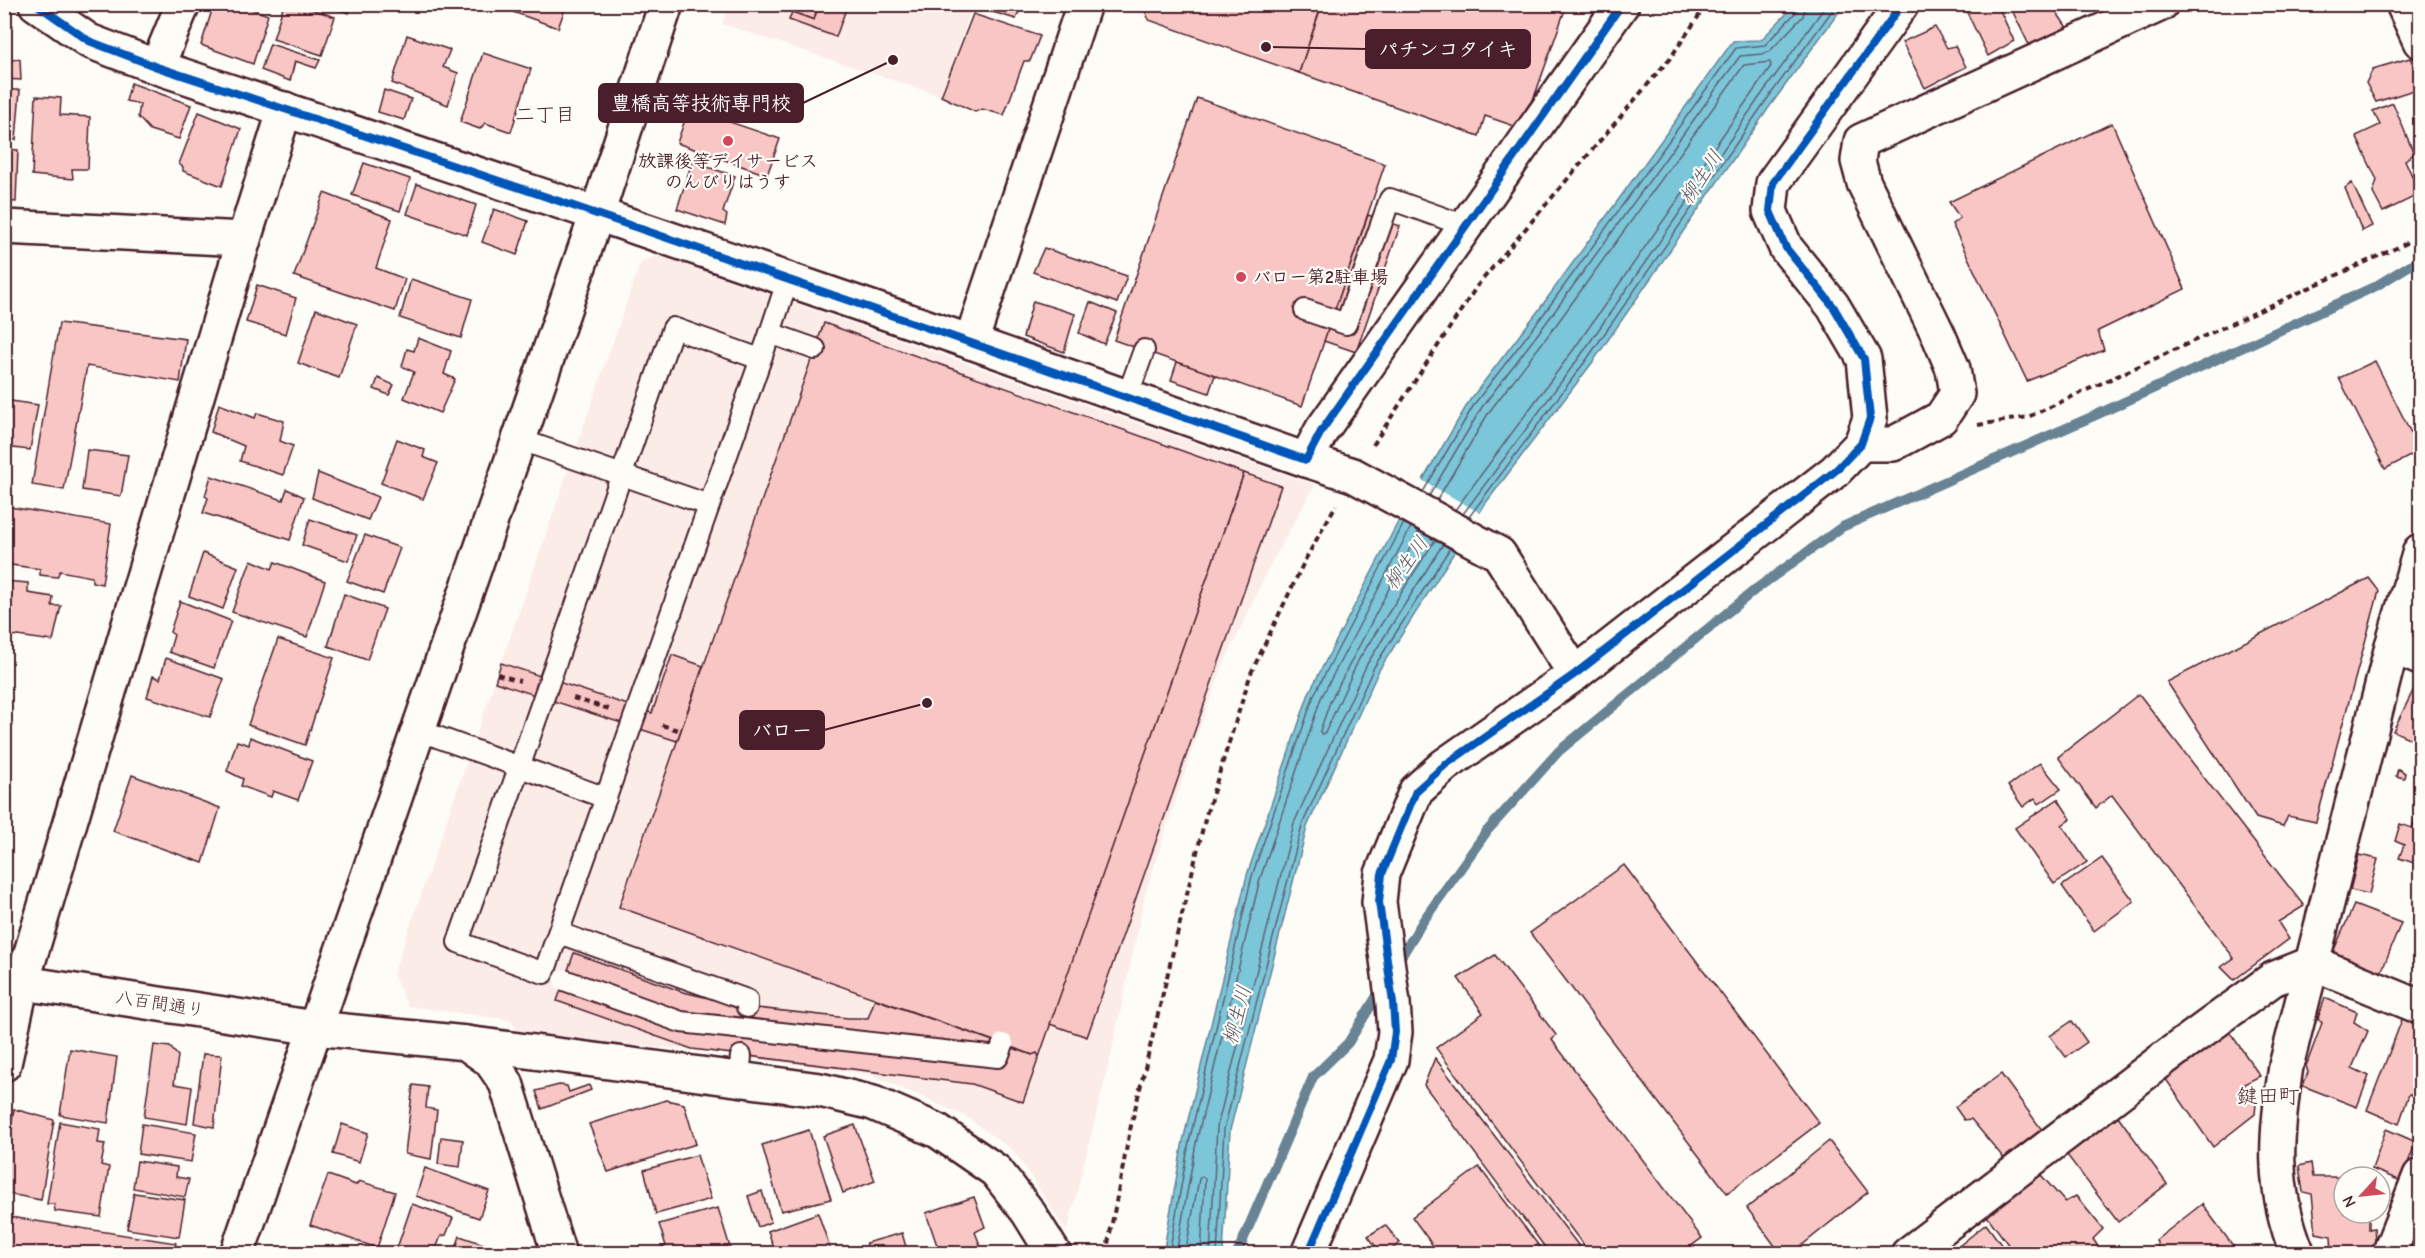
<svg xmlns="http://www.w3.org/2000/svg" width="2425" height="1258" font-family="'Comic Neue','Klee One',sans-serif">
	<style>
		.built { fill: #fcece8 }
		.water { fill: #7bc6da; stroke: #678394; stroke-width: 1.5 }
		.pier { fill: #fdfcf7 }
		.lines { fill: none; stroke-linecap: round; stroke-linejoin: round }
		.shore { stroke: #5e6271; stroke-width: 1.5 }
		.stream { stroke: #678394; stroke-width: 10 }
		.building { fill: #f8c7c5; stroke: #4a1f2b; stroke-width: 1.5 }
		.lane-casing { stroke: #4a1f2b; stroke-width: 24 }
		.street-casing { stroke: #4a1f2b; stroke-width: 38 }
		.secondary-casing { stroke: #4a1f2b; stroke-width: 38 }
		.path { stroke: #4a1f2b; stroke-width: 4; stroke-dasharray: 6 4.5; stroke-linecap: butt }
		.lane { stroke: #fdfcf7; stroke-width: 20 }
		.street { stroke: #fdfcf7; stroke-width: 33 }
		.secondary { stroke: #fdfcf7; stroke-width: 33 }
		.lane-bridge-casing { stroke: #4a1f2b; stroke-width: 24; stroke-linecap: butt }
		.lane-bridge { stroke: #fdfcf7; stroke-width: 20 }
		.cycleway-casing { stroke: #fdfcf7; stroke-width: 11 }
		.cycleway { stroke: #0057b8; stroke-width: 8 }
		.poi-dot { fill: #d1495b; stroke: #fdfcf7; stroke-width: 2 }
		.labels { text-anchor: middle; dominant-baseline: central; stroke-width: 4.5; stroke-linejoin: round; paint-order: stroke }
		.poi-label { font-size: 18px; font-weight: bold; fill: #4a1f2b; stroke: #fdfcf7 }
		.street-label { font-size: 18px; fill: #4a1f2b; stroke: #fdfcf7 }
		.neighbourhood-label { font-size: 20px; fill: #4a1f2b; stroke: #fdfcf7 }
		.water-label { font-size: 20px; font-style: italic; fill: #5b5968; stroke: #fdfcf7 }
		.quarter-label { font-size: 21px; fill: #4a1f2b; stroke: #fdfcf7 }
		.leader { fill: none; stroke: #4a1f2b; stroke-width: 2 }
		.callout-dot { fill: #4a1f2b; stroke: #fdfcf7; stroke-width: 2 }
		.callout { fill: #4a1f2b; stroke: #4a1f2b; stroke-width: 2 }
		.callout-label { font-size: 20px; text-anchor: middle; font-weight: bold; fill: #fff }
	</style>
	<rect width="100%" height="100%" fill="#fdfcf7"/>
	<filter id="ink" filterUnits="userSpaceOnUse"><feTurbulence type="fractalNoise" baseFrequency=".0167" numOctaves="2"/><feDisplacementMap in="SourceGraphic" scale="12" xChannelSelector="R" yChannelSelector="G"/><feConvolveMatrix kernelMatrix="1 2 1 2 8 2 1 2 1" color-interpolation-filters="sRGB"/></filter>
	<g filter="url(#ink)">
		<g class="built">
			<path d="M729,5H973L941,96L722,24Z"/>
			<path d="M657,255L1315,485L1269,567L1223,666L1197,735L1146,891L1111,1055L1067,1232L1015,1152L965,1116L872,1075L692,1050L520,1036L511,1020L408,1006L393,975L640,264Z"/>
		</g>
		<path class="water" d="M1795,5H1844L1770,106L1592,363L1485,504L1379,670L1307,827L1230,1130L1223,1253L1163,1254L1183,1141L1247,875L1309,693L1398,522L1470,400L1538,311L1733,41L1761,40Z"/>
		<path class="pier" d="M1420,479L1482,514L1458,551L1397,518Z"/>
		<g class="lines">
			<g class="shore">
				<path d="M1423,492L1475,403L1543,315L1736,48L1765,45L1797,11L1799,4"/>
				<path d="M1429,496L1482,407L1549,319L1740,56L1763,54L1770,51L1803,16L1806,4"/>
				<path d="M1437,500L1489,412L1556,325L1744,65L1770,62L1771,66L1574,349L1455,510"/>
				<path d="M1463,514L1581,355L1759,98L1827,4"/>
				<path d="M1469,517L1587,359L1765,102L1837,4"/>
				<path d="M1419,531L1330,702L1320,731L1321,734L1325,733L1359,659L1435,540"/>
				<path d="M1169,1254L1189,1142L1252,876L1314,695L1404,523"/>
				<path d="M1176,1254L1196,1143L1260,879L1321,698L1411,527"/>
				<path d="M1185,1254L1199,1179L1202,1176L1205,1179L1201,1254"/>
				<path d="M1210,1254L1217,1127L1294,823L1367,664L1443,544"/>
				<path d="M1217,1254L1224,1129L1302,825L1374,667L1450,548"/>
			</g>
			<g class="stream">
				<path d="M1396,965L1423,921L1487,831L1559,751L1756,589L1842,527L2096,415L2376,286L2420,259"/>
				<path d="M1237,1254L1313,1077L1348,1043L1383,986"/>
			</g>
		</g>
		<g class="building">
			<path d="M214,4H237L268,15L253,64L201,45Z"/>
			<path d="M284,4H297L335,17L322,55L273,39Z"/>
			<path d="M322,4H352L349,13Z"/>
			<path d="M515,4H562L566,6L558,28L513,12Z"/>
			<path d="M772,4H819L814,20Z"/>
			<path d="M819,4H832L846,9L836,37L789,20L792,12L814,20Z"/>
			<path d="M977,4H1022L1016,19L976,7Z"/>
			<path d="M1142,4H1322L1299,73L1149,20Z"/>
			<path d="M1322,4H1567L1523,129L1485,116L1479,136L1299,73Z"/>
			<path d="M1963,4H1997L2014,41L1988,56Z"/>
			<path d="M2009,4H2051L2070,32L2032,51Z"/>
			<path d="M2097,4H2132L2103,17Z"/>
			<path d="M973,14L1040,36L1030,61H1024L1004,115L982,109L975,112L941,96Z"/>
			<path d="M1935,27L1947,48L1955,46L1966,67L1925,88L1902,42Z"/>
			<path d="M407,35L450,50L443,67L458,73L448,105L392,83Z"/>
			<path d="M4,44H9L11,60L20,59L21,80L4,79Z"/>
			<path d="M270,44L320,60L316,68L295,61L290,81L261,70Z"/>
			<path d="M483,53L531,69L511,132L485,123L480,129L460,122Z"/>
			<path d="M2410,58L2420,81V88L2376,102L2366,83L2373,69Z"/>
			<path d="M131,83L191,105L179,139L150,130L138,117L140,104L126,101Z"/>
			<path d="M4,90H20L16,140L4,139Z"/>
			<path d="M384,90L411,99L404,120L378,112Z"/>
			<path d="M36,96L61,98L60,115L90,117L88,169H72L73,179L32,175Z"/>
			<path d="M1197,98L1385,164L1302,406L1114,340Z"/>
			<path d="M2393,103L2414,154L2405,160L2420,194L2383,212L2373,193L2377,180L2356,136L2380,125L2373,111Z"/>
			<path d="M689,108L780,139L767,175L677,143Z"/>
			<path d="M199,112L241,129L222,186L183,171V167L179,164Z"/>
			<path d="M2112,123L2185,289L2098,331L2104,350L2027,381L1952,224L1960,218L1949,202Z"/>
			<path d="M4,149L18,150L16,202L4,201Z"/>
			<path d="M692,162L735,176L723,212L727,215L725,225L677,209Z"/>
			<path d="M364,163L410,179L400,211L352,195Z"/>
			<path d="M2352,183L2372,226L2362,231L2345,188Z"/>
			<path d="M417,184L476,205L467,235L407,214Z"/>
			<path d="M324,193L392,219L376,268L405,279L395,311L294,276Z"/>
			<path d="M494,209L528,221L517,255L482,242Z"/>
			<path d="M1368,215L1400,226L1356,352L1324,341Z"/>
			<path d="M1044,248L1127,276L1117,303L1033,272Z"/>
			<path d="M411,279L472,299L461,338L400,318Z"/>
			<path d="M257,285L296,298L286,334L246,322Z"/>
			<path d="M1033,301L1075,314L1064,352L1023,337Z"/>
			<path d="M1090,302L1117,313L1104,344L1079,333Z"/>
			<path d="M316,309L357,324L339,378L298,363Z"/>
			<path d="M59,323L186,339L180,382L87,366L64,490L32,485Z"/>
			<path d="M824,323L1244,473L1039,1057L619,907Z"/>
			<path d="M418,338L451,351L444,374L455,379L440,413L404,398L414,372L402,366L407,349L414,351Z"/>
			<path d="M2375,361L2420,451L2385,469L2339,378Z"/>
			<path d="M1177,362L1215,375L1209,393L1171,380Z"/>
			<path d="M378,378L394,385L389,395L374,389Z"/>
			<path d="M4,400L38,405L30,450L4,447Z"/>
			<path d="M219,404L255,418L257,413L284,421L280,441L293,446L283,475L240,461L244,446L211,432Z"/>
			<path d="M397,439L425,450L423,457L438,463L423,499L381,483Z"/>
			<path d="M87,450L128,455L121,496L82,490Z"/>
			<path d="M318,473L378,497L368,520L312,498Z"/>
			<path d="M1244,473L1281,486L1087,1037L1050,1024Z"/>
			<path d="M211,476L283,500L287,489L304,497L290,540L203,513L208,498L205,496Z"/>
			<path d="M4,506L111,524L102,584L92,582V577L60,571L57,577L40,575V569L4,564Z"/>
			<path d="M310,519L357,535L348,561L302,545Z"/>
			<path d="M365,535L400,548L383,594L347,581Z"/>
			<path d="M203,553L238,567L223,609L189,596Z"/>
			<path d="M251,560L272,569L275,562L325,581L307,637L232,612Z"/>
			<path d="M2369,578L2379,591L2316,822L2288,816L2283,826L2256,818L2167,682Z"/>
			<path d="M4,581L28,583V593L53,597L52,606H61L53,641L4,634Z"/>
			<path d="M344,594L385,609L367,660L328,646Z"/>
			<path d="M180,601L231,621L214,668L169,652L174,635L170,632Z"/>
			<path d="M278,639L334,658L305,745L248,725Z"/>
			<path d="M672,655L703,666L677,741L495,682L501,663L652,713Z"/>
			<path d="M166,658L224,679L210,717L147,697L153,676L160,679Z"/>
			<path d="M2415,687L2420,689V743L2393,731Z"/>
			<path d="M2139,694L2304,906L2278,922L2289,939L2234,980L2221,967L2234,958L2112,795L2096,808L2058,757Z"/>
			<path d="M250,737L312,761L298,800L273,791L271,797L241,786L243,779L227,771L237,741L249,745Z"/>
			<path d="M2040,763L2061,789L2039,804L2035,798L2023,807L2008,786Z"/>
			<path d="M2398,769L2405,773L2404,778L2396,776Z"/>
			<path d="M132,775L220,808L203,863L113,831Z"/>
			<path d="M2058,799L2071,819L2062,825L2087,862L2054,884L2015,828Z"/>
			<path d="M2420,802V865L2399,858L2404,845L2395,841L2400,824L2412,828Z"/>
			<path d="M2359,855L2378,859L2369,894L2350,890Z"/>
			<path d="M2102,858L2134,901L2094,931L2062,886Z"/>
			<path d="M1624,865L1819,1123L1727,1193L1530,933Z"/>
			<path d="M2354,905L2401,923L2381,973L2333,952Z"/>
			<path d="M574,953L683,992L747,1007L848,1018H868L875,999L1032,1055L1037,1053L1039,1057L1023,1102L972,1084L692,1049L557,1001Z"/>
			<path d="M1495,955L1556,1035L1552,1040L1702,1238L1680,1254H1590L1436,1048L1483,1013L1458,978Z"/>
			<path d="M2325,998L2357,1012L2354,1022L2368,1031L2352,1068L2369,1076L2357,1107L2303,1086L2308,1072L2306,1066L2322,1023L2318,1018Z"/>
			<path d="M2403,1017L2420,1024V1088L2417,1097L2409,1094L2399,1124L2367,1110Z"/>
			<path d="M2072,1021L2087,1042L2066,1057L2050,1036Z"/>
			<path d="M2229,1031L2260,1076L2244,1084L2256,1104L2255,1114L2213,1147L2165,1078Z"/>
			<path d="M154,1045L170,1047L178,1056L174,1084L192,1087L187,1124L144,1117Z"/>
			<path d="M70,1049L117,1057L108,1123L60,1115Z"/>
			<path d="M203,1054L222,1055L214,1127L194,1123Z"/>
			<path d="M1435,1058L1585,1254H1550L1424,1085Z"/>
			<path d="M2001,1074L2045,1134L2007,1162L1971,1119L1964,1120L1955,1107Z"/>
			<path d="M413,1085L428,1087L426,1108L437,1110L431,1159L405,1154Z"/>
			<path d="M559,1085L567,1086L569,1092L589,1085L591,1090L542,1109L536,1091Z"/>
			<path d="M666,1100L684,1104L696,1144L608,1172L589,1124Z"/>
			<path d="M14,1109L54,1120L41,1200L4,1193V1161Z"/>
			<path d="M2118,1116L2167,1184L2118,1222L2067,1155Z"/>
			<path d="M60,1122L100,1129L98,1143L105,1144L101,1165L109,1167L101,1217L55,1211L54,1204H47Z"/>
			<path d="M142,1124L196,1133L191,1162L138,1154Z"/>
			<path d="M342,1124L368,1133L359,1162L333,1154Z"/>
			<path d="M855,1125L875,1181L843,1193L823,1136Z"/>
			<path d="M2386,1129L2416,1142L2401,1181L2372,1169Z"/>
			<path d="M809,1130L831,1199L781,1211L762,1145Z"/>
			<path d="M441,1137L463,1140L460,1167L438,1164Z"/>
			<path d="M1829,1141L1868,1192L1791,1254H1781L1747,1208Z"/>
			<path d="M697,1155L711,1199L656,1214L644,1170Z"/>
			<path d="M137,1161L177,1167L176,1177L189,1179L185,1197L133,1188Z"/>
			<path d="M2311,1163L2313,1177H2344V1213H2369V1229L2374,1228L2376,1254H2332L2331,1236L2316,1233L2312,1194L2303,1192L2299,1166Z"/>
			<path d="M1479,1167L1545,1254H1439L1412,1217Z"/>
			<path d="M425,1168L489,1191L479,1218L416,1196Z"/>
			<path d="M328,1175L356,1185L359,1181L395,1192L377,1248L310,1225Z"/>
			<path d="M2041,1175L2065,1202L2076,1196L2103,1229L2093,1239L2103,1254H2015L1987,1216Z"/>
			<path d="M762,1191L771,1222L758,1227L748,1196Z"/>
			<path d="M134,1193L185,1200L179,1237L127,1229Z"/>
			<path d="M974,1197L985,1227L975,1232L982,1250L972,1254H940L926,1213Z"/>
			<path d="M412,1204L453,1218L446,1235L441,1236L434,1254H395Z"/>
			<path d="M2202,1204L2239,1254H2148L2158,1246L2156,1240Z"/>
			<path d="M718,1208L732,1254H656L655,1250L666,1246L659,1224Z"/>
			<path d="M818,1213L832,1254H776L768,1231Z"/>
			<path d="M4,1216L176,1243L172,1254H4Z"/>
			<path d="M1986,1224L2008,1254H1949Z"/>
			<path d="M1385,1225L1400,1243L1386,1254H1381L1368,1236Z"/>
			<path d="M902,1233L908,1254H869L866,1243Z"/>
			<path d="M460,1236L501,1250L503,1254H454Z"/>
		</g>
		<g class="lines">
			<g class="lane-casing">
				<g id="lane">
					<path d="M1305,310L1346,324L1390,199L1466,226"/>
					<path d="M770,333L815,349"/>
					<path d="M760,359L673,328L458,942L544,973L770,333L788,279"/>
					<path d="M1127,397L1144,350"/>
					<path d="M518,439L709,505"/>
					<path d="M418,730L606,798"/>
					<path d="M559,933L747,1000V1007"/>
					<path d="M739,1079L741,1056"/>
				</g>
			</g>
			<g class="street-casing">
				<g id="street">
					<path d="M2403,4L2420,41"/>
					<path d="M157,67L183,4"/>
					<path d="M597,214L971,342L1306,460L1322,430L1622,4"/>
					<path d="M971,342L1084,4"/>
					<path d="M1861,444H1893L1941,418L1957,394L1953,369L1938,334L1864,183L1858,161L1861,141L2161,4"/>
					<path d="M1306,460L1353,475L1499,554L1575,674"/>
					<path d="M2392,646L2420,658"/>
					<path d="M466,1043L820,1090L873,1103L938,1131L996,1171L1028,1212L1054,1254"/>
					<path d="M4,1064L22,983L244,239L285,109"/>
					<path d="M1308,1254L1391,1060L1395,1032L1393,1003L1379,902L1382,874L1416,791L1445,765L1575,674L1835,471L1861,444L1870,418L1864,359L1833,306L1786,248L1770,211L1773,183L1902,4"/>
					<path d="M1908,1254L2166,1057L2273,979L2313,963L2420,1007"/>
					<path d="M2298,1254C2270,1187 2276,1135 2286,1066L2392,646L2420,551"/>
					<path d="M2389,1254L2420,1176"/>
				</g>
			</g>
			<g class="secondary-casing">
				<g id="secondary">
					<path d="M36,4L89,41L157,67L597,214"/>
					<path d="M4,227L244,239"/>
					<path d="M4,980L315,1028L466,1043L490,1060L506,1083L559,1254"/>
					<path d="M237,1254L597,214L666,4"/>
				</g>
			</g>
			<g class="path">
				<path d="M1978,425L2028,417L2420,237"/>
				<path d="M1373,445L1477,286L1671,57L1707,4"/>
				<path d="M497,674L520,681"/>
				<path d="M573,698L609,709"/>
				<path d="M662,725L681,731"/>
				<path d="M1106,1254L1130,1130L1206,815L1251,673L1305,560L1336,505"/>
			</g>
			<use href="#lane" class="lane"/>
			<use href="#street" class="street"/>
			<use href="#secondary" class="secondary"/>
			<g class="lane-bridge-casing">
				<path id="lane-bridge" d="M564,980L681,1022L998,1057L1003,1044"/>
			</g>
			<use href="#lane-bridge" class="lane-bridge"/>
			<g class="cycleway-casing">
				<g id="cycleway">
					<path d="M36,4L89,41L157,67C542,193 924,326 1306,460L1322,430L1622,4"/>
					<path d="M1308,1254L1391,1060L1395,1032L1393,1003L1379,902L1382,874L1416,791L1445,765L1575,674L1835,471L1861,444L1870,418L1864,359L1833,306L1786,248L1770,211L1773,183L1902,4"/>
				</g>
			</g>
			<use href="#cycleway" class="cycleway"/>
		</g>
	</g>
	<g class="poi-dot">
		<circle cx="728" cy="141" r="6"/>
		<circle cx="1241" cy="277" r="6"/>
	</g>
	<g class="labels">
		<g class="poi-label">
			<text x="728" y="161">放課後等デイサービス<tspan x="728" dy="21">のんびりはうす</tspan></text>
			<text x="1253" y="277" text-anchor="start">バロー第2駐車場</text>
		</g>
		<g class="street-label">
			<text transform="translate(160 1004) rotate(9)">八百間通り</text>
		</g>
		<g class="neighbourhood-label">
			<text x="545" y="114">二丁目</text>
		</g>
		<g class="water-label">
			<text transform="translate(1701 177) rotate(-56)">柳生川</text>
			<text transform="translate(1406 563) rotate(-54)">柳生川</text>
			<text transform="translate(1237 1015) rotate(-75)">柳生川</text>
		</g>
		<g class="quarter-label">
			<text x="2268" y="1096">鍵田町</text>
		</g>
	</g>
	<path class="leader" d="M1266 47L1366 49M893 60L803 103M927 703L824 730"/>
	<g class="callout-dot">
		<circle cx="1266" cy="47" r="6"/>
		<circle cx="893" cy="60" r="6"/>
		<circle cx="927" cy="703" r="6"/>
	</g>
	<g class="callout">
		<rect x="1366" y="30" width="164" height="38" rx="6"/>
		<rect x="599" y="84" width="204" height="38" rx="6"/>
		<rect x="740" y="711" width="84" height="38" rx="6"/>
	</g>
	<g class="callout-label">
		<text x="1448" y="56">パチンコタイキ</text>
		<text x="701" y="110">豊橋高等技術専門校</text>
		<text x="782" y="737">バロー</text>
	</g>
	<rect width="2425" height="1258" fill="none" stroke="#fdfcf7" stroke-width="24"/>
	<rect x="12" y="12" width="2401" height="1234" fill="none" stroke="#4a1f2b" stroke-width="2" filter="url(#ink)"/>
	<g transform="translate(2362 1195) rotate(243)"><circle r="28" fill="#fdfcf7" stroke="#b5a4a5" stroke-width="1.5"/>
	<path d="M0-4.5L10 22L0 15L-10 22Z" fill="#d1495b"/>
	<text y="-9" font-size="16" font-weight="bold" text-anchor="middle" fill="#4a1f2b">N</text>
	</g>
</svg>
